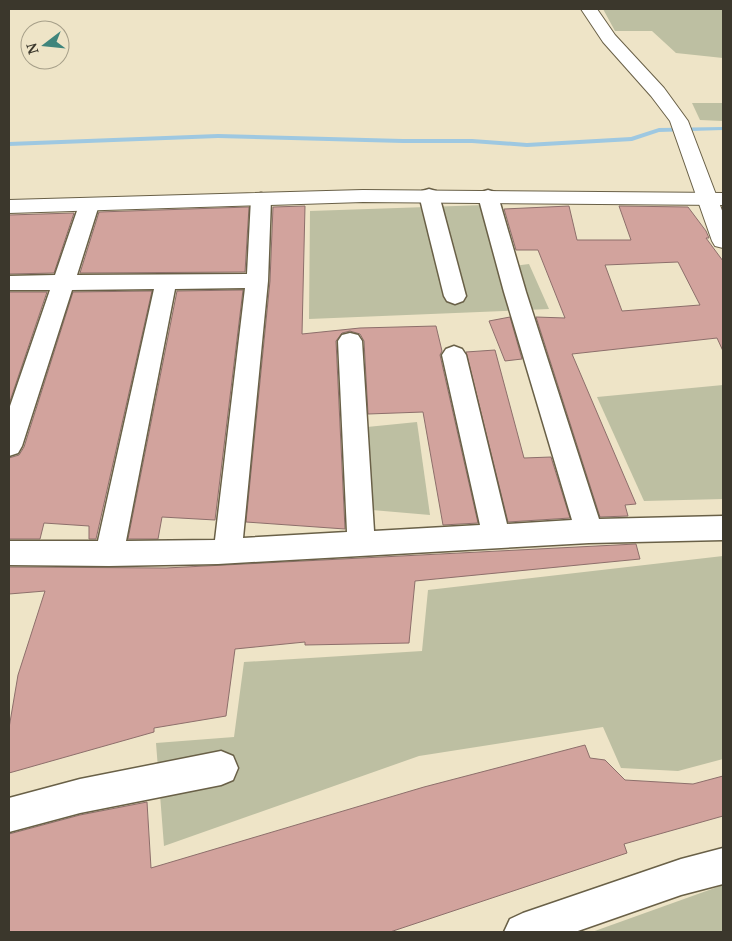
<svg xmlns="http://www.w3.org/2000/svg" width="732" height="941" font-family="'Noto Serif',serif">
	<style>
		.green { fill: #bdbfa2 }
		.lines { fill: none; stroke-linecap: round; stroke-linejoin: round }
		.stream { fill: #9ec8e1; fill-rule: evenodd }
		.building { fill: #d2a39d; stroke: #8d6f6b; fill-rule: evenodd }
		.minor-casing { stroke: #696047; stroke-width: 3 }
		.tertiary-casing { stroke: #696047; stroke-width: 2 }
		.secondary-casing { stroke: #696047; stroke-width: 2 }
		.minor { fill: #fff; fill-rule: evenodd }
		.tertiary { fill: #fff; fill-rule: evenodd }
		.secondary { fill: #fff; fill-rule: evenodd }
	</style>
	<rect width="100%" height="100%" fill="#eee4c7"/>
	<g class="green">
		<path d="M603,9H723V58L676,53L652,31H615Z"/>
		<path d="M692,103H723V121L700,120Z"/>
		<path d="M485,205L505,267L529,264L549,309L309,319L310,211Z"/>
		<path d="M723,385V499L644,501L597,397Z"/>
		<path d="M417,422L430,515L372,510L367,427Z"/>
		<path d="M723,556V759L678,771L621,768L603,727L419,756L164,846L156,743L234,737L244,662L422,651L428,590Z"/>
		<path d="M723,885V932H592Z"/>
	</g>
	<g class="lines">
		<path class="stream" d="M659,128L723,127V130L659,132L632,141L527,147L472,143H403L218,138L9,146V142L218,134L403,139H472L527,143L631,137Z"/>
	</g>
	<g class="building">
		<path d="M305,206L302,334L360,328L436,326L442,351L440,355L478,523L443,525L423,412L368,414L364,341L360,334L350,331L342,333L336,341L345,529L246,522L270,281L273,207Z"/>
		<path d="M569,206L577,240H631L619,206L688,207L706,231L709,238H706L723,261V351L717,338L572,354L636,504L625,505L628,516L600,517L536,317L565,318L538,250H516L504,209ZM678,262L700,305L622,311L605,265Z"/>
		<path d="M249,207L245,272L80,273L99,212Z"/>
		<path d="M74,213L54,273L9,274V215Z"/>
		<path d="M243,290L215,520L162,517L158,539H128L177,291Z"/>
		<path d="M152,291L96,539H89V526L44,523L40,539H9V458L19,455L24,447L73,292Z"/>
		<path d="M9,292H47L9,404Z"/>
		<path d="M510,317L522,359L505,361L489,321Z"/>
		<path d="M495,350L524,458L551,457L570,518L508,522L466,352Z"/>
		<path d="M636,544L640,559L415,581L409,643L305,645V642L235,649L226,716L154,728V732L9,773V728L18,675L45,591L9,594V567L166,568Z"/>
		<path d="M585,745L590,758L605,760L625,780L693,784L723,776V816L624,844L627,853L390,932H9V834L80,815L147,802L151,868L424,787Z"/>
	</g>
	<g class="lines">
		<g class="minor-casing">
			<g id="minor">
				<path d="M429,189L436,191L439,195L466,296L463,301L455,304L447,301L444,296L419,195L422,191Z"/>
				<path d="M488,190L495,192L498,196L526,292L599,519L723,516V540L589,543L218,564L109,566L9,565V541H98L154,289L72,290L22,446L18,453L9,456V409L50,290H9V276L55,275L79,205L82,201L89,199L96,201L99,205L77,275L247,274L251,199L254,195L261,193L268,195L271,199L268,281L243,538L347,532L338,341L342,335L350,333L358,335L362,341L374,531L480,525L442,355L446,349L454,346L462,349L466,355L507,524L572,520L504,292L478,196L481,192ZM245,288L215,540L126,541L175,289Z"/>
				<path d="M221,751L233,756L238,768L233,780L221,785L80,813L9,832V798L80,779Z"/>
				<path d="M723,848V884L681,895L575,932H504L510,919L523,913L681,859Z"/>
			</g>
		</g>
		<g class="tertiary-casing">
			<path id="tertiary" d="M581,9H597L615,35L664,88L688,121L723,213V248L715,246L712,241L670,121L651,96L603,42Z"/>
		</g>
		<g class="secondary-casing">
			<path id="secondary" d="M363,190L723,193V205L363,202L9,213V200Z"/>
		</g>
		<use href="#minor" class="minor"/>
		<use href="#tertiary" class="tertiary"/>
		<use href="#secondary" class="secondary"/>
	</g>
	<rect width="732" height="941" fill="none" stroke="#3b372c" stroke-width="20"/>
	<g transform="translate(45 45) rotate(254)"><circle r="24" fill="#eee4c7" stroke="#a69f89"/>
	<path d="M0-4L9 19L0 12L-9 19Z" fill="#3f857c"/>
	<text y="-8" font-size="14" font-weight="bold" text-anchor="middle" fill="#3b372c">N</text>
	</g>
</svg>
